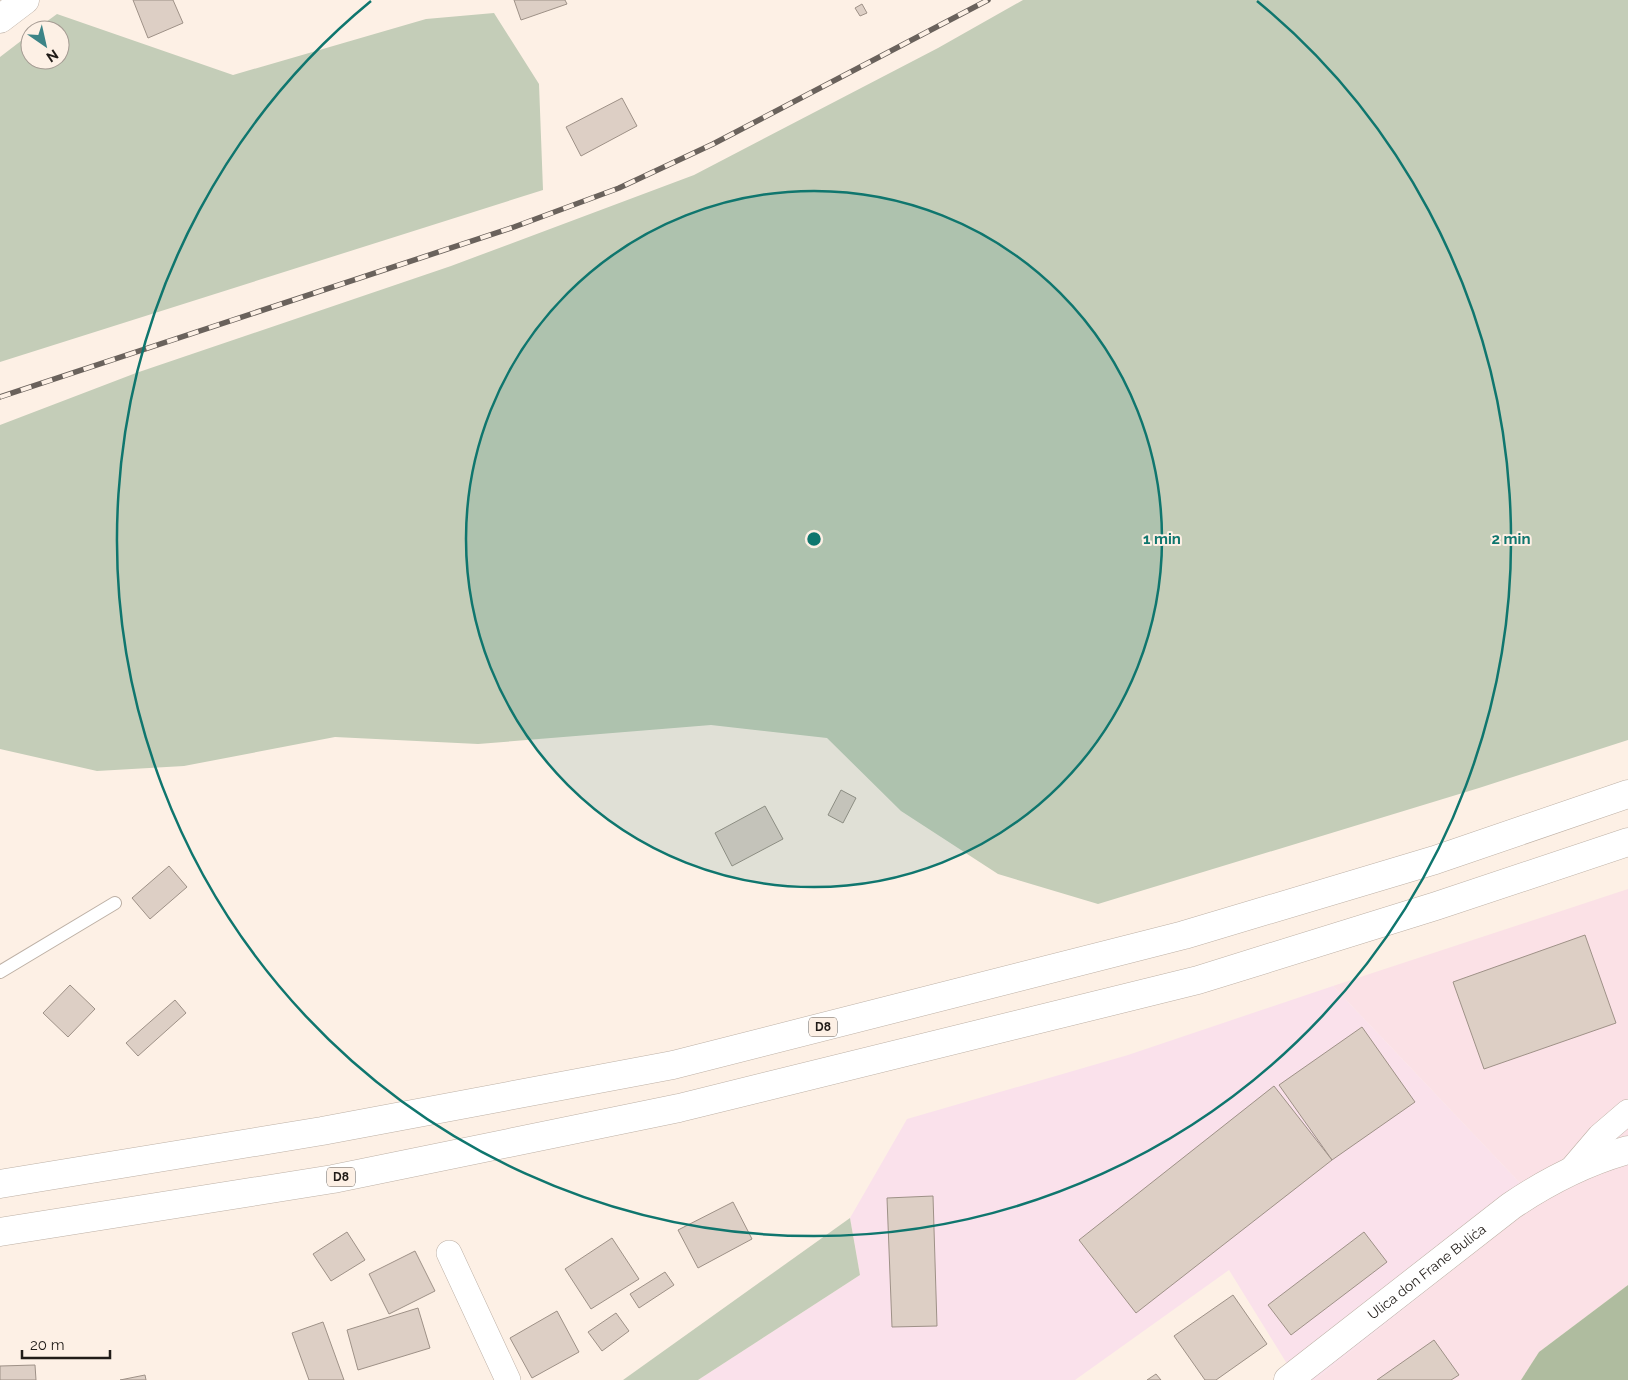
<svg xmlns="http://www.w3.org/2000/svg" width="1628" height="1380" font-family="Raleway,sans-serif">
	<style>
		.commercial { fill: #fbe1e6 }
		.industrial { fill: #fae1eb }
		.green { fill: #c4cdb8 }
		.forest { fill: #afbc9f }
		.building { fill: #ddcfc5; stroke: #9e9187 }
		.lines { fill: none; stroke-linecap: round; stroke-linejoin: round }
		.service-casing { stroke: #bdb0a5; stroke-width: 14 }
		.minor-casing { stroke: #bdb0a5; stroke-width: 26 }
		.tertiary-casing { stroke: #bdb0a5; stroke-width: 29 }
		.secondary-casing { stroke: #bdb0a5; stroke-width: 29 }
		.trunk-casing { stroke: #bdb0a5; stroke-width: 29 }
		.service { stroke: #fff; stroke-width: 12 }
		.minor { stroke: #fff; stroke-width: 25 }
		.tertiary { stroke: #fff; stroke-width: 28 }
		.secondary { stroke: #fff; stroke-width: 28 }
		.trunk { stroke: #fff; stroke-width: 28 }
		.rail-casing { stroke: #6a625c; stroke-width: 5.5 }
		.rail { stroke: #fdf0e5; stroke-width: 4; stroke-dasharray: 11; stroke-linecap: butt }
		.ring { fill: none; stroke: #0f766e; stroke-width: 2.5 }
		.labels { text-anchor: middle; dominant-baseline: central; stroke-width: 4; stroke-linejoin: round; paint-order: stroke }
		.shield { fill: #fdf0e5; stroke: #635c56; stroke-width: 1 }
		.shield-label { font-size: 12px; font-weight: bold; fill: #211c18 }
		.street-label { font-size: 14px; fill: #211c18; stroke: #fdf0e5 }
		.centre { fill: #0f766e; stroke: #fdf0e5; stroke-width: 2.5 }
		.ring-label { font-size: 15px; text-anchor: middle; font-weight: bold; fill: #0f766e; stroke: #fdf0e5; stroke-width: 4; stroke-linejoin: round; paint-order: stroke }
	</style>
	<rect width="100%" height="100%" fill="#fdf0e5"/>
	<path class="commercial" d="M1628,889V1285L1539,1352L1521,1380H1315L1538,1202L1333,986Z"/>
	<path class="industrial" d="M1333,986L1538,1202L1315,1380H1297L1229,1270L1075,1380H698L860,1275L850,1218L907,1119L1128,1055Z"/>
	<g class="green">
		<path d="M1023,0H1628V740L1479,788L1098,904L998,874L901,811L827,738L711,725L478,744L335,737L184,766L97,771L0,749V425L136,373L451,266L694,175L938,48Z"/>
		<path d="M494,13L539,84L543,190L0,362V57L30,34V60H60V30H35L57,14L233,75L426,19Z"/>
		<path d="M850,1218L860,1275L698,1380H623Z"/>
	</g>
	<path class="forest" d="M1628,1285V1380H1521L1539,1352Z"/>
	<g class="building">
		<path d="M133,0H173L183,23L148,38Z"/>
		<path d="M514,0H565L567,4L521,20Z"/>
		<path d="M862,4L867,13L860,16L855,8Z"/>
		<path d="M622,98L637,126L581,156L566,127Z"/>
		<path d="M841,790L856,798L843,823L828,815Z"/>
		<path d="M765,806L783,839L732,866L715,833Z"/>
		<path d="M169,866L187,887L150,919L132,898Z"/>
		<path d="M1585,935L1616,1023L1484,1069L1453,982Z"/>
		<path d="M70,985L95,1009L68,1037L43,1013Z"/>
		<path d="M175,1000L186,1013L138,1056L126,1043Z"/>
		<path d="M1362,1027L1415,1102L1332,1160L1279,1085Z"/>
		<path d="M1274,1086L1332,1160L1136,1313L1079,1240Z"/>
		<path d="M933,1196L937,1326L892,1327L887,1198Z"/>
		<path d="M733,1202L752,1239L698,1268L678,1230Z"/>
		<path d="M347,1232L365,1260L331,1281L313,1254Z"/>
		<path d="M1364,1232L1387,1262L1291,1335L1268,1305Z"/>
		<path d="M612,1238L639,1279L591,1309L565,1269Z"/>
		<path d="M415,1251L435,1291L389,1314L369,1274Z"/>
		<path d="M665,1272L674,1285L639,1308L630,1294Z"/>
		<path d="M1233,1295L1267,1344L1216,1380H1205L1174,1336Z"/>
		<path d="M418,1308L430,1348L358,1370L347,1330Z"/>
		<path d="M557,1311L579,1352L532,1378L510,1338Z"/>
		<path d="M616,1313L629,1331L602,1351L588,1332Z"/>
		<path d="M323,1322L344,1380H309L292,1333Z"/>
		<path d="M1434,1340L1459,1375L1451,1380H1377Z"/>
		<path d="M35,1365L36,1380H0V1366Z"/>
		<path d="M1156,1374L1161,1380H1147Z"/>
		<path d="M145,1375L146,1380H120Z"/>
	</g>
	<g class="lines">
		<g class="service-casing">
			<path id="service" d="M0,972L115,903"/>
		</g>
		<g class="minor-casing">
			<g id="minor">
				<path d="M1571,1170L1600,1136L1628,1112"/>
				<path d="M449,1253L508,1380"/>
			</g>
		</g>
		<g class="tertiary-casing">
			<g id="tertiary">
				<path id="s1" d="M1288,1380L1511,1206C1548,1181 1585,1162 1628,1150"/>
			</g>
		</g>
		<g class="secondary-casing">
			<path id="secondary" d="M0,19L25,0"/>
		</g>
		<g class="trunk-casing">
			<g id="trunk">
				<path d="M0,1184L322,1131L673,1065L1184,935L1435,860L1628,794"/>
				<path d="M0,1232L333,1179L679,1108L1198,980L1436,906L1628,842"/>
			</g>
		</g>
		<use href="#service" class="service"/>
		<use href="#minor" class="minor"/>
		<use href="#tertiary" class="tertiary"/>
		<use href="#secondary" class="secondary"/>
		<use href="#trunk" class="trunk"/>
		<g class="rail-casing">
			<path id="rail" d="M0,397L514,227L619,188L713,144L988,0"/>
		</g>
		<use href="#rail" class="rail"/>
	</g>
	<circle cx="814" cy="539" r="348" fill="#0f766e" fill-opacity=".12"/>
	<g class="ring">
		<circle cx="814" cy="539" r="348"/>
		<path d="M1257 1A697 697 0 1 1 371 1"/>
	</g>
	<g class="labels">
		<g class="shield">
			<rect x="809" y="1017.5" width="28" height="19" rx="4"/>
			<rect x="327" y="1167.5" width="28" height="19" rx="4"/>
		</g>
		<g class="shield-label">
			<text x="823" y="1027">D8</text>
			<text x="341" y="1177">D8</text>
		</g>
		<g class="street-label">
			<text stroke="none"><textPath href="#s1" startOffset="176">Ulica don Frane Bulića</textPath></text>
		</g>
	</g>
	<circle cx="814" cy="539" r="8" class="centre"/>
	<g class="ring-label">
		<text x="1162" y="544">1 min</text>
		<text x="1511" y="544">2 min</text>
	</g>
	<g transform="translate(45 45) rotate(146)"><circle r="24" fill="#fdf0e5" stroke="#a59b93"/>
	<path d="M0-4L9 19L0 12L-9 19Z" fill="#3c8487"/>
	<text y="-8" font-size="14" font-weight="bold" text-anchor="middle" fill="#211c18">N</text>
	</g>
	<path d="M22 1350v8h88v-8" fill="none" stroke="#211c18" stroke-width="2.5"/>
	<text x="30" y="1350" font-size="15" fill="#211c18" stroke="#fdf0e5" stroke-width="4" paint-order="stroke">20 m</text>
</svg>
